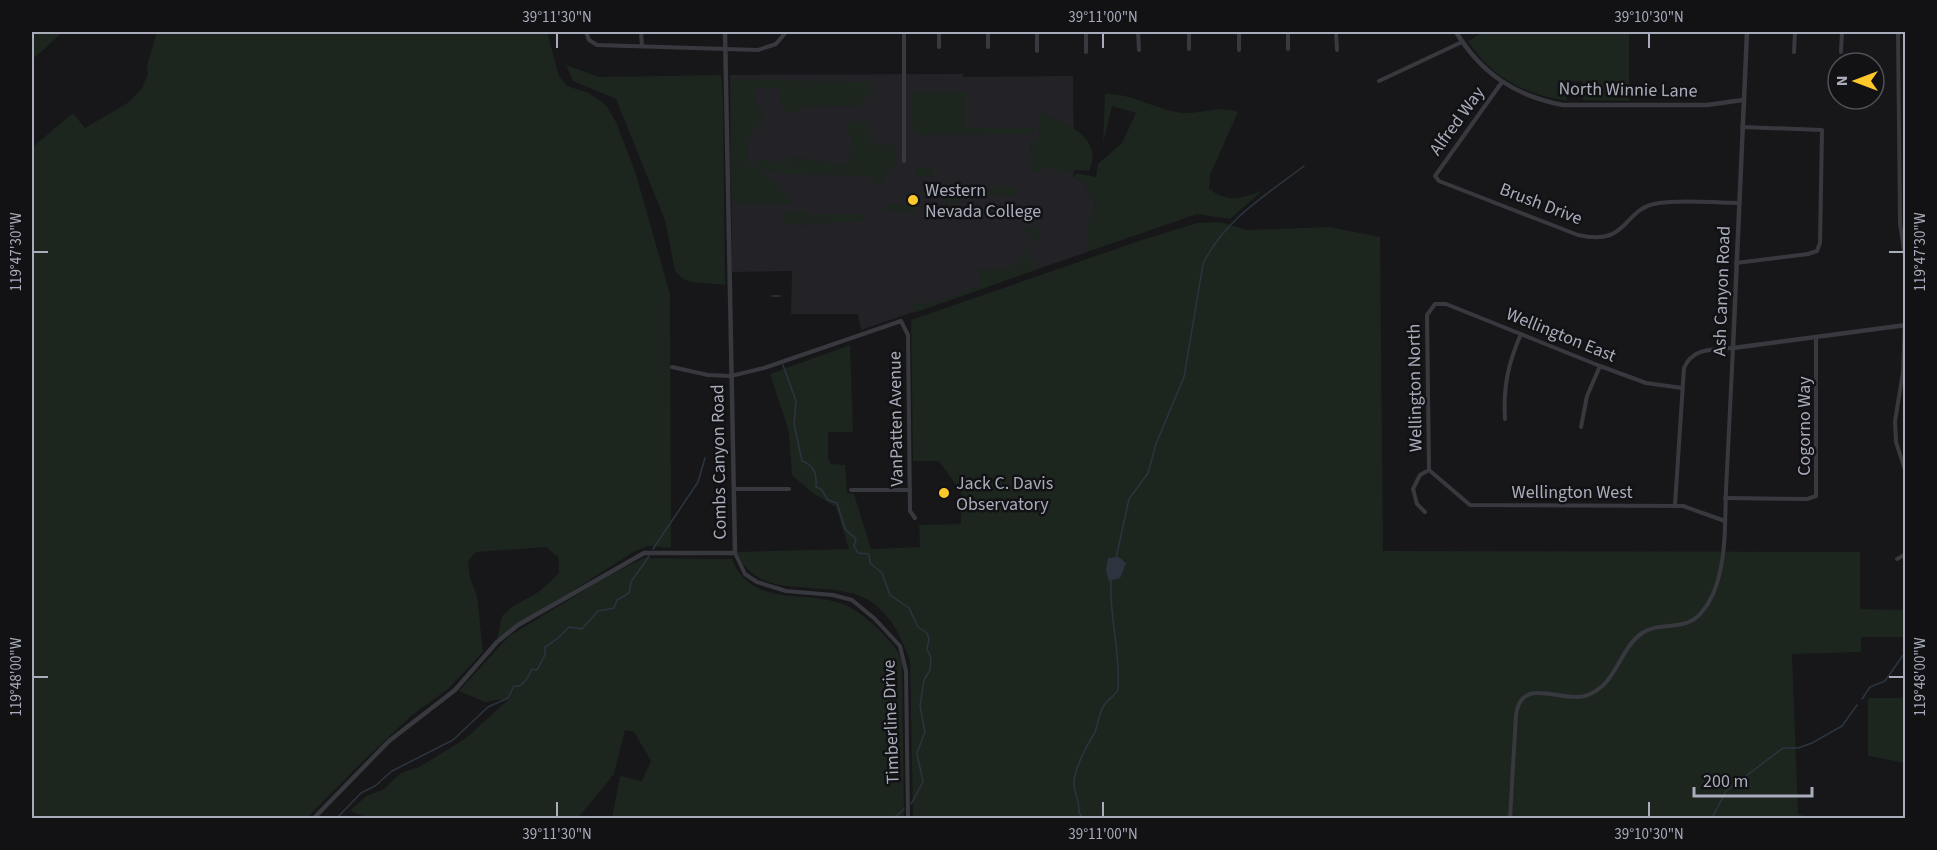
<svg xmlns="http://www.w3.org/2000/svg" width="1937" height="850" font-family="'Source Sans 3',sans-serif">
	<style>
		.built { fill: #232327 }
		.green { fill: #1c251e }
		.water { fill: #2c353f }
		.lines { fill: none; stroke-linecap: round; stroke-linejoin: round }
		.stream { stroke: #2c353f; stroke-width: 1.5 }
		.minor { stroke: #38383f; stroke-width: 4 }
		.tertiary { stroke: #38383f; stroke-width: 4.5 }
		.ticks { fill: none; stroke: #a8acbb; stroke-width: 2 }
		.poi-dot { fill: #ffc82a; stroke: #121215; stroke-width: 2 }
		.labels { text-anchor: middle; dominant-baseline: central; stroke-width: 5; stroke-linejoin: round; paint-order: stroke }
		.street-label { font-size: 18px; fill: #a8acbb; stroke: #121215 }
		.poi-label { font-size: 18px; fill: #a8acbb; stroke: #121215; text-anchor: start }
		.neatline { fill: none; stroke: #a8acbb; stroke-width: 2 }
		.ticks-label { font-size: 15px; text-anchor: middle; fill: #a8acbb }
	</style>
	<rect width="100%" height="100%" fill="#17171a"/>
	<path class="built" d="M963,74V77L1073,76L1074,178L1084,184L1096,204L1087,226V252L861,330L858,314H791L792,271L732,272L730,75Z"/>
	<g class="green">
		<path d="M32,32H63L32,60Z"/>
		<path d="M157,32H547L559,76L567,86L589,93L606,105L616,122L635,171L670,294L671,548L648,546L635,551L497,639L502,616L512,607L540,591L559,573V558L546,547L475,552L468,562L470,578L477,596L483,652L448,689L411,716L358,766L307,818H32V154L34,146L73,113L85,128L129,102L142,88L148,74L147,66Z"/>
		<path d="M1484,32H1629V101L1583,100L1582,81L1566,82L1567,101C1525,94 1491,78 1468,41Z"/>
		<path d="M566,65L599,77L721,75L723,96L725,285L692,282L683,279L675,271L665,220L616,99L573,81Z"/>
		<path d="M731,79L872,82L870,97L864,100L855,110L852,106L802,107L799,112L786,113L779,102V89H755V98L763,117C752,137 742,138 749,163L779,185L796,204H740L733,200L730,179Z"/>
		<path d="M912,91H965V128H1033V134L916,135L912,125Z"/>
		<path d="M1105,94C1132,93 1156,110 1183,113C1202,114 1220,105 1238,112L1210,175L1209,189C1228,203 1243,199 1263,190L1230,219L1197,214L1087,252V226L1096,204L1084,184L1074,178L1076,173L1096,177L1098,164L1122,143L1136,113L1112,106L1103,143Z"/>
		<path d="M1041,111C1064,123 1105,137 1089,171L1072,170L1058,174L1052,167L1032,172L1031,143L1038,138Z"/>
		<path d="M849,121H869L871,145L880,144L881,146L892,143L896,149L897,163L877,186L872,178L868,176L784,174L765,171L756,165L757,159L786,164L791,157L848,165L852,136L847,134Z"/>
		<path d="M915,168H933V177L925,175L919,177L915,173Z"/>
		<path d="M950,182H955L960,192V202L943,201L950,192Z"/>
		<path d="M994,186L1016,187L1018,188L1014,195H986Z"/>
		<path d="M941,203H949L962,212H948L947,218L943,220L939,213Z"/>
		<path d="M886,205H916V213L885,210Z"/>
		<path d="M785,211H808V225L787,224L783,219Z"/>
		<path d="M809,214H864V221L809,224Z"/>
		<path d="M1220,222L1247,230L1329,227L1380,237L1383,551L1860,552V609L1905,610V637H1861V652L1792,654L1798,814L1811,818H913L910,661C903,642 895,623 880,609C842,570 759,610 737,552L849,549L836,507L811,492L792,475L789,432L770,374L850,345L853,432H828V458L831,464L845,465L847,493L854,494L871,549L920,547L919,525L961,524V492L939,461H913L911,320L1136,242L1197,223Z"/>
		<path d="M1020,225L1028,229L1033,228L1035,231L1034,227L1038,225L1040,233L1035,242L1029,244L1030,236L1034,233L1027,232Z"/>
		<path d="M1024,249H1029L1028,260H1033V271L914,313V303H933L980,286V272L974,270C996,268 1017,275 1024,249Z"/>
		<path d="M644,558L732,559C751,607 802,590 840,603C855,608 867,619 878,629C888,639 898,648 902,662L904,818H612L620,776L642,781L651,761L634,732L625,730L614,774L578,818H369L350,811L366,796L384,789L401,773L419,767L465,739L510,698L485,702L459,691L509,636L608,576Z"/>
		<path d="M1868,698H1905V763L1868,756Z"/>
	</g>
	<path class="water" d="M1119,557L1126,563L1120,578L1109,581L1106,571L1108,558Z"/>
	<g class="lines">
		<g class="stream">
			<path d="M772,296H780"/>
			<path d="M783,365L796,401L794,424L802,461C814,465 817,474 816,487L821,489L828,500L837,503L845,529L856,539L854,546L858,553L869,554L870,563L882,573L890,595L909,608L918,627L927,633L929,639L927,649L931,658L930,670L924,680L920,706L925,732L917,753L923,782L911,804"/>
			<path d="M653,549L698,482L705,458"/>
			<path d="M1116,558L1129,499L1148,473L1156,444L1184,377L1203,264C1224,220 1266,195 1304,166"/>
			<path d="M1862,699L1870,687L1885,681L1906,651"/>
			<path d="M337,818L361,793L375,786L392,771L453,740L488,707L508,698L514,686C524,688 528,676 532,669L537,670L545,655V647C554,642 562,635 569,627L582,629L598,611L614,608L617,600L629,593L631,582L649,556"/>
			<path d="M894,818L904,809"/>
			<path d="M1083,818L1079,813C1080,800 1073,792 1074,781C1076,766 1086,747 1094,734C1099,724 1098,713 1105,704C1109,698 1115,696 1118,690C1121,654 1109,617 1111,580"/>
			<path d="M1712,818L1726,791L1783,748H1798L1812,743L1842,726L1857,705"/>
		</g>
		<g class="minor">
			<path d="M586,32L589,40L597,45L758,50L776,44L786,32"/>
			<path d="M641,32L642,46"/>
			<path d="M904,32V161"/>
			<path d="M988,32V47"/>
			<path d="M1037,32V51"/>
			<path d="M1086,32V52"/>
			<path d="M1138,32L1139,50"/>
			<path d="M1288,32V49"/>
			<path d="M1336,32L1337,50"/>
			<path d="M1898,32L1900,224L1906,263"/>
			<path d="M939,47V32"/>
			<path d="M1189,49V32"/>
			<path d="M1239,50V32"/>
			<path d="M1794,52L1795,32"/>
			<path d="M1841,52L1842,32"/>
			<path d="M1379,81L1462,42"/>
			<path d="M1502,82L1435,176L1439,181L1578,235C1631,247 1621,208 1659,203C1684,199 1713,203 1739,203"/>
			<path d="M1736,263L1808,254L1817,251L1820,243L1822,130L1742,127"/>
			<path d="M1906,291L1903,372L1895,421L1896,442L1906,473"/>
			<path d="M672,367L708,375L731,376L764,368L901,321L908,335L910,511L915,518"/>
			<path d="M1505,419C1503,388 1508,363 1521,334"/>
			<path d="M1581,427L1587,396L1600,366"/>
			<path d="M1429,470L1427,315L1435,304H1446L1600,366L1646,383L1682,388"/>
			<path d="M1429,470L1470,505L1683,506L1725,521"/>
			<path d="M734,489H789"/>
			<path d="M851,490H910"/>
			<path d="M1725,498L1807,499L1816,496V337"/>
			<path d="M1425,512L1417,504L1413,489L1420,475L1429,470"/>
			<path d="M735,553L745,574L757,582L786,591L833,595L852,600L875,619L900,646L906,671L908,818"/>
			<path d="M1897,559L1906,554"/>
			<path d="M1510,818L1516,715C1521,675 1561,703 1585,696C1617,686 1618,650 1642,633C1660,621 1685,632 1701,613C1711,602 1717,586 1720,572C1726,545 1725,517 1726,490C1728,442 1731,395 1733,348C1713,350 1693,347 1684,368L1675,505"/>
		</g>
		<g class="tertiary">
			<path d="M1456,32C1481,73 1515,96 1563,105H1707L1743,100"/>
			<path d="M1747,32L1733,348L1906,325"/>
			<path d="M314,818L389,741L455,690L497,642L518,625L644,553H735L725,32"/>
		</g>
	</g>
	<path class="ticks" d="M557,33V48M1103,33V48M1649,33V48M33,252H48M1889,252H1904M33,677H48M1889,677H1904M557,802V817M1103,802V817M1649,802V817"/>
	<g class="poi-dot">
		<circle cx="913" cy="200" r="6"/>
		<circle cx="944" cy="493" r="6"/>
	</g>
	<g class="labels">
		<g class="street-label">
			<text transform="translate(1628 90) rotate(1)">North Winnie Lane</text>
			<text transform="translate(1457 121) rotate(-54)">Alfred Way</text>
			<text transform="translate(1541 204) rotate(21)">Brush Drive</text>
			<text transform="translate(1722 291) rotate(-88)">Ash Canyon Road</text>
			<text transform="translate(1561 335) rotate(22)">Wellington East</text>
			<text transform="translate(1415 388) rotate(-91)">Wellington North</text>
			<text transform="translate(896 419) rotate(-91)">VanPatten Avenue</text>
			<text transform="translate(1804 426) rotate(-90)">Cogorno Way</text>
			<text transform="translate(719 462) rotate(-91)">Combs Canyon Road</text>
			<text x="1572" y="492">Wellington West</text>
			<text transform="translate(891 722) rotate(-92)">Timberline Drive</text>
		</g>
		<g class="poi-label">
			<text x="925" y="190">Western<tspan x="925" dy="21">Nevada College</tspan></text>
			<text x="956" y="483">Jack C. Davis<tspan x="956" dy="21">Observatory</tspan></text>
		</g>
	</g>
	<rect width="1937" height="850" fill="none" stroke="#121215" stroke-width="66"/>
	<g transform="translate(1856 81) rotate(270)"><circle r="28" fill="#121215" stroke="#4e5057" stroke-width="1.5"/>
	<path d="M0-4.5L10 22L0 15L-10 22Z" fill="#ffc82a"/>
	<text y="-9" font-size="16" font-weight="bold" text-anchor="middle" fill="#a8acbb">N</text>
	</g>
	<path d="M1694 787v9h118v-9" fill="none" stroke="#a8acbb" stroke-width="3"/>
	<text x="1703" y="787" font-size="18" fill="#a8acbb" stroke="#121215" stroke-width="4.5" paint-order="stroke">200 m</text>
	<rect x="33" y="33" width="1871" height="784" class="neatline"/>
	<g class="ticks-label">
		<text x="557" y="22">39°11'30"N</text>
		<text x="1103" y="22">39°11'00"N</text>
		<text x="1649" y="22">39°10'30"N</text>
		<text transform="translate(1920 252) rotate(-90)" y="5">119°47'30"W</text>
		<text transform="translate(16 252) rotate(-90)" y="5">119°47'30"W</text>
		<text transform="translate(1920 677) rotate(-90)" y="5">119°48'00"W</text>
		<text transform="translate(16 677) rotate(-90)" y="5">119°48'00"W</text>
		<text x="557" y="839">39°11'30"N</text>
		<text x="1103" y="839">39°11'00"N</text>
		<text x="1649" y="839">39°10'30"N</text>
	</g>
</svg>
